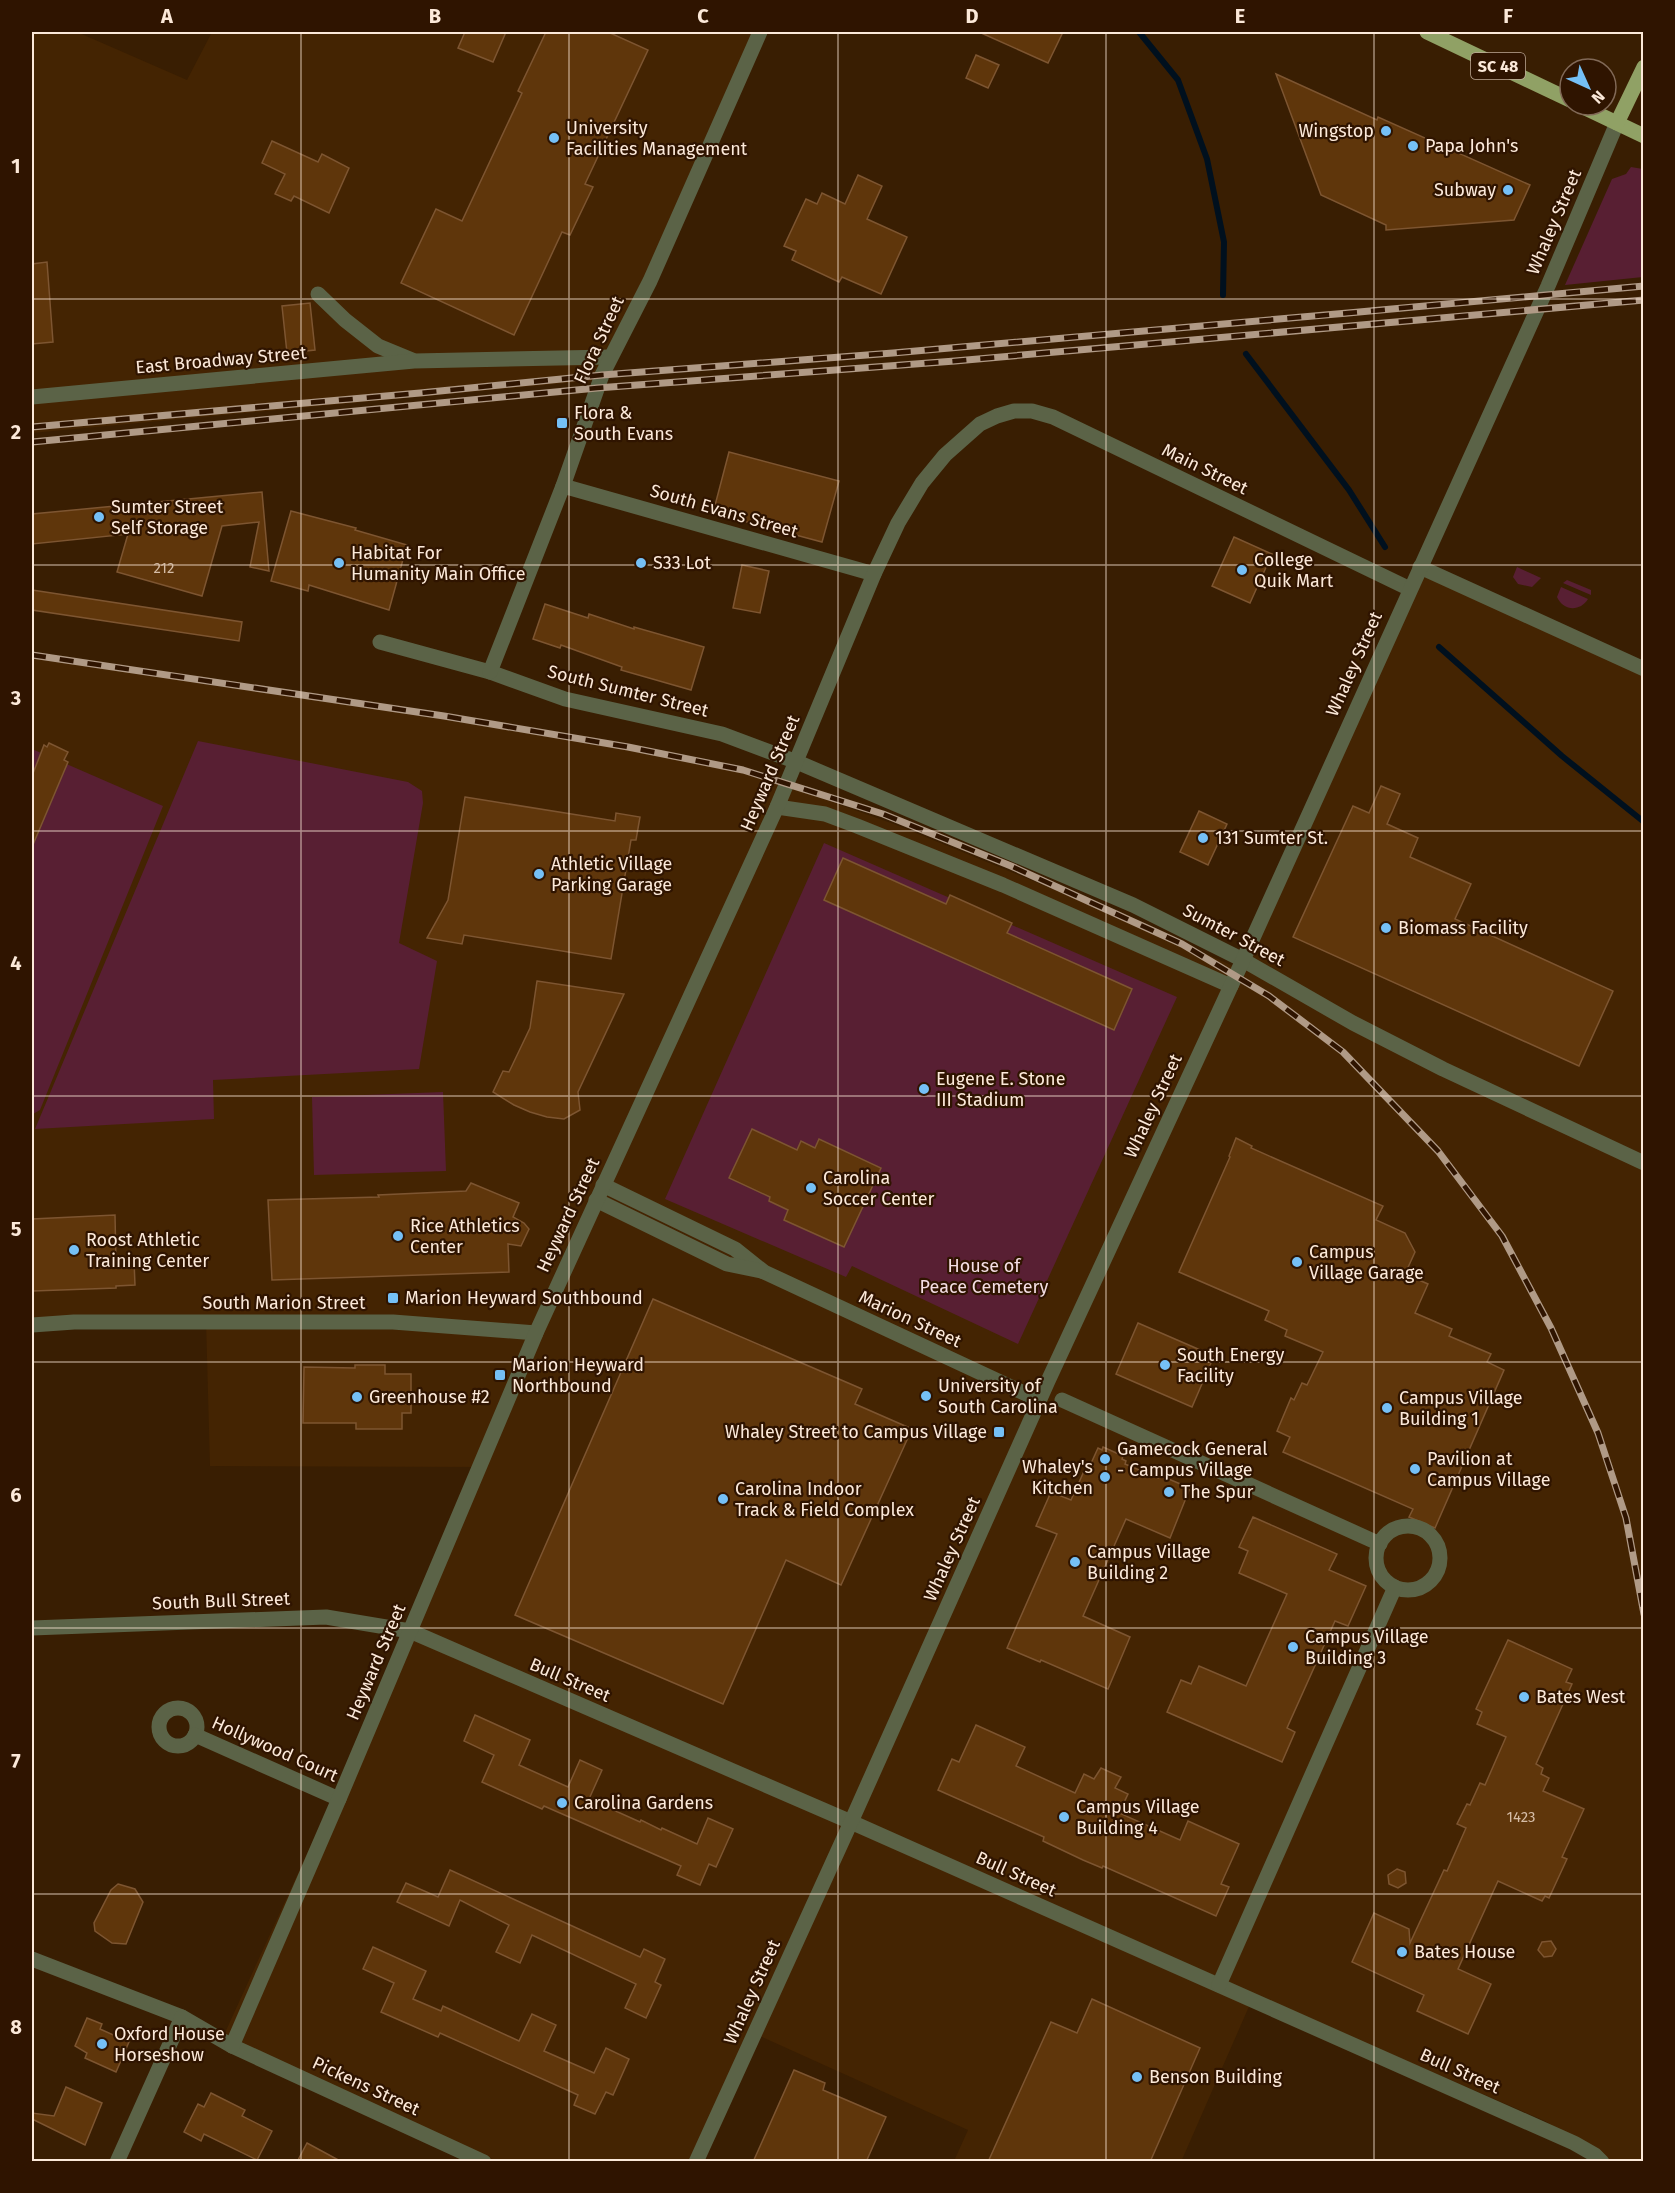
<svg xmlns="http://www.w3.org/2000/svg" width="1675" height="2193" font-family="'Fira Sans',sans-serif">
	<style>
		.built { fill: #442402 }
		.green { fill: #581f33 }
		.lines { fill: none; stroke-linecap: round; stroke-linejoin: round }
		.stream { stroke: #00101e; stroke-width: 6 }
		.building { fill: #5f360b; stroke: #7d5531; stroke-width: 1.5 }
		.minor { stroke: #5b6347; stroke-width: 15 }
		.major { stroke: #90a165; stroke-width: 15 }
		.rail-casing { stroke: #b09a86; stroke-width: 7 }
		.rail { stroke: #2f1400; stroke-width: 4.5; stroke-dasharray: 14; stroke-linecap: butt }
		.grid { fill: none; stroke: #fce9d9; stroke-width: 1.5; stroke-opacity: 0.55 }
		.poi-dot { fill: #75c0f6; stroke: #2f1400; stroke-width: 2 }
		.labels { text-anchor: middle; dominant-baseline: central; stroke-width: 4.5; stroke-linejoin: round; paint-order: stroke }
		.number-label { font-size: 15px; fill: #d5bca6 }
		.shield { fill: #2f1400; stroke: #bea998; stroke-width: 1.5 }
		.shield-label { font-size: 16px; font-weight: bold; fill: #fce9d9 }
		.poi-label { font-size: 18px; fill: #fce9d9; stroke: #2f1400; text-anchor: start }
		.street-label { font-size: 18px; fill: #fce9d9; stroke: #2f1400 }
		.park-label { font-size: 18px; fill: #f4dee3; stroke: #2f1400 }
		.neatline { fill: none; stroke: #fce9d9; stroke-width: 2 }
		.grid-label { font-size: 20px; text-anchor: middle; font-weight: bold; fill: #fce9d9 }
	</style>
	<rect width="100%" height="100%" fill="#391e02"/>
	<g class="built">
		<path d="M32,32H77L187,80L212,32H761L599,380L32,433Z"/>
		<path d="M1428,568L1643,667V2161H1603L1601,2157L1545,2121L1254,1995L1181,2162L954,2161L968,2130L749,2031L689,2161H496L223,2037L484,1467L210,1466L206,1321L32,1326V653L216,686L423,710L750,773L894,824L1155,931L1240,969Z"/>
	</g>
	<g class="green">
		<path d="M1631,167L1643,169V277L1565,285L1612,179L1626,174Z"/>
		<path d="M1517,567L1541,578L1532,587L1518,584L1513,577Z"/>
		<path d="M1567,580L1591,590V595L1563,583Z"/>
		<path d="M1561,587L1588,599C1580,612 1563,611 1557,597Z"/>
		<path d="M198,741L408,782L422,791L423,803L399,943L437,961L419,1069L213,1080L214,1119L35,1129Z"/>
		<path d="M32,749L163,806L40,1110L33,1114Z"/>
		<path d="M824,843L1177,997L1018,1344L852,1266L846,1277L665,1199Z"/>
		<path d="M443,1092L446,1171L314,1175L312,1097Z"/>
	</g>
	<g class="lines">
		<g class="stream">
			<path d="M1139,32L1178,80L1207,159L1224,242L1223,295"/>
			<path d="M1246,354L1349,490L1385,547"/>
			<path d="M1439,647L1562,756L1644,822"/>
		</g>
	</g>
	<g class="building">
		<path d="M465,32H506L493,62L458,48Z"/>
		<path d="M546,32H608L648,50L585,184L593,187L570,235L562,232L514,335L401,283L436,209L462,221L522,93L518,91Z"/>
		<path d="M979,32H1063L1048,63Z"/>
		<path d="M976,55L999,65L988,88L966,78Z"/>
		<path d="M1276,74L1377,120L1378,117L1530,185L1514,220L1386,230V225L1321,195Z"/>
		<path d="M272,141L318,162L322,154L349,168L329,213L294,196L291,201L275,194L285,174L262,163Z"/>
		<path d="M858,175L882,186L867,219L907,237L881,294L842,277L839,282L792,260L796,251L784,246L806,199L817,204L822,193L845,204Z"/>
		<path d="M47,262L53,342L32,344V264Z"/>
		<path d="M310,303L315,350L287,353L282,306Z"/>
		<path d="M729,452L839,481L822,542L713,513Z"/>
		<path d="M262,492L269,571L250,567L259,522L222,526L202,596L117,572L128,534L32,544V514Z"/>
		<path d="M291,511L356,528L355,530L407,545L389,610L309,585L308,591L271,581Z"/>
		<path d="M1234,537L1272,554L1250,603L1212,586Z"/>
		<path d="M742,565L769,571L760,613L733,608Z"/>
		<path d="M32,590L242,622L239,641L32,610Z"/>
		<path d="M545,604L588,618L589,614L634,629V627L704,647L691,690L621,670L622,667L561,645L560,648L533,639Z"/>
		<path d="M49,743L68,752L64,760L68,762L32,847V776L44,745L47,747Z"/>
		<path d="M1381,786L1400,794L1387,824L1418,838L1410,857L1471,884L1455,919L1613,991L1579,1066L1293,937L1353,806L1369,813Z"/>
		<path d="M465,797L615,821L616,813L640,817L636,840H631L611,959L464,935L462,944L427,938L448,900Z"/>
		<path d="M1199,811L1227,824L1208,865L1180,852Z"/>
		<path d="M843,858L946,904L950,895L990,913L1012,923L1007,933L1132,989L1114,1030L824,900Z"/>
		<path d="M537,981L624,994L578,1092L580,1110L564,1119L547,1117L530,1112L514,1105L493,1092L503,1071L509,1072L530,1028Z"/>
		<path d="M752,1129L797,1150L801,1141L815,1148L819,1139L881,1168L844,1247L784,1220L788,1210L769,1201L770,1197L729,1178Z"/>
		<path d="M1236,1138L1252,1146L1251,1148L1383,1206L1376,1220L1405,1233L1415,1252L1405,1274L1428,1284L1415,1313L1452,1329L1449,1336L1491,1354L1487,1362L1504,1370L1435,1528L1409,1517L1413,1509L1283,1452L1290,1437L1277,1431L1291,1398L1294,1400L1302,1383L1307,1385L1323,1352L1285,1336L1287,1330L1265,1320L1269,1311L1179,1272L1230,1157L1229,1156Z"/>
		<path d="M471,1183L519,1203L513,1217L524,1223L529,1229L521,1246L508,1244L509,1272L272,1280L268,1200L379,1197L378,1195L466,1191Z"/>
		<path d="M115,1215L116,1262L134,1261L135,1285L116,1286V1288L33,1291L32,1219Z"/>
		<path d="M653,1299L862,1389L855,1404L912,1429L841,1585L786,1560L723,1704L515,1615Z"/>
		<path d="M1138,1323L1214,1356L1192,1407L1116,1374Z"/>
		<path d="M355,1365H385V1374H411V1413H402V1429H356V1423H303L304,1367L355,1368Z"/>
		<path d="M1103,1447L1123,1456L1122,1459L1126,1461L1125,1464L1158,1478L1159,1475L1190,1488L1170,1538L1126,1519L1083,1616L1130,1637L1108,1689L1041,1660L1040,1662L1007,1648L1057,1534L1036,1526L1051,1492L1071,1500L1085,1469L1088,1470L1098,1448L1102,1450Z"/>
		<path d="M1253,1517L1337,1554L1329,1570L1366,1586L1348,1626L1335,1621L1287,1728L1295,1732L1282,1762L1167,1712L1181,1680L1191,1684L1199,1666L1246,1686L1287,1594L1239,1573L1248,1551L1239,1547Z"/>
		<path d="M1508,1640L1572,1669L1566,1682L1572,1684L1536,1764L1543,1768L1541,1774L1549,1778L1543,1791L1584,1809L1562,1857L1567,1859L1549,1898L1545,1896L1542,1901L1498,1881L1458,1969L1491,1984L1468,2034L1417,2011L1424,1995L1352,1962L1374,1913L1409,1929L1410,1943L1444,1870L1447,1871L1466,1828L1457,1824L1467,1804L1470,1805L1480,1783L1485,1785L1506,1737L1477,1724L1482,1712L1476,1709Z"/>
		<path d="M475,1715L530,1740L519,1765L568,1787L580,1760L602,1770L589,1799L640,1822L641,1820L661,1830L662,1828L697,1844L708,1818L733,1829L716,1867L709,1864L700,1885L677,1875L681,1866L544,1806L542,1809L482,1782L494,1755L464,1741Z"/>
		<path d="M976,1725L1025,1747L1016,1766L1075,1793L1084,1774L1094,1779L1101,1768L1121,1777L1115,1788L1128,1794L1119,1813L1180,1840L1188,1821L1239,1844L1221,1884L1229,1887L1216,1916L1103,1866L1102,1868L1083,1860L1043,1841L1044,1837L938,1790L952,1759L959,1762Z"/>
		<path d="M1397,1869L1405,1872L1406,1883L1398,1888L1389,1884L1388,1875Z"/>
		<path d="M450,1870L640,1957L644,1949L665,1959L655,1982L661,1985L646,2018L625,2008L636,1984L532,1935L520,1963L496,1952L509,1925L460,1900L449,1926L397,1902L406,1883L438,1897Z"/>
		<path d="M118,1884L135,1889L143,1902L126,1944L112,1943L95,1931L94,1923L111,1890Z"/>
		<path d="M1551,1941L1556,1949L1552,1956L1544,1957L1538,1950L1542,1942Z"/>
		<path d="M373,1947L426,1971L413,1999L441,2011L443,2006L519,2041L532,2014L556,2025L544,2051L594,2073L606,2048L629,2059L613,2095L606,2092L595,2114L574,2105L578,2095L440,2033L438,2037L381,2012L394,1983L363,1969Z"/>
		<path d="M1092,1999L1200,2048L1150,2162H988L1051,2022L1077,2033Z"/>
		<path d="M87,2018L102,2024L100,2029L129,2042L116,2072L85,2058L87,2053L75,2046Z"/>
		<path d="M794,2070L825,2083L823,2090L886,2117L866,2162H753Z"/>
		<path d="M66,2087L102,2103L85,2145L32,2119V2113L54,2116Z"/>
		<path d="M211,2093L245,2110L242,2116L272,2131L257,2160L204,2134L201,2141L184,2132L198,2104L204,2107Z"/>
		<path d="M307,2143L342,2162H297Z"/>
	</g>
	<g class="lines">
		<g class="minor">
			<path d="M318,294L345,320L378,346L412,360"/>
			<path d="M32,397L414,361L610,357"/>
			<path d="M563,486L874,574"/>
			<path d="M1420,567L1644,669"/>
			<path d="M380,642L490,672L565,699L722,734L797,762L1133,905L1243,960L1353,1023L1443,1069L1644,1163"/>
			<path d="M490,672L563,486L602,375L650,281L760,32"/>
			<path d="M777,807L825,814L857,826L1003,885L1231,986"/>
			<path d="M603,1185L735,1249L764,1272L1039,1400"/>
			<path d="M596,1200L727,1264L761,1271"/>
			<path d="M32,1325L74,1322H393L536,1333"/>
			<path d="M1062,1400L1380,1544"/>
			<circle cx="1408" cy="1558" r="32"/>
			<path d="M32,1628L326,1617L410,1631L851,1822L1574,2143L1595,2155L1602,2162"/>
			<circle cx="178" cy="1727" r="19"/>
			<path d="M195,1735L339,1799"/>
			<path d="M32,1959L182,2017L232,2046L484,2162"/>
			<path d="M1219,1985L1395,1587"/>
			<path d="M232,2046L339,1799L536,1333L777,807L874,574L898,523L922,483L945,455L980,424L997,416L1014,411H1032L1053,417L1410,589"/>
			<path d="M117,2162L182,2017"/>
			<path d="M696,2162L851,1822L1048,1381L1243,960L1548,286L1617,123"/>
		</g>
		<g class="major">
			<path d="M1427,32L1570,100"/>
			<path d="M1579,105L1644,136"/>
			<path d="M1617,123L1644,67"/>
		</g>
		<g class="rail-casing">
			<g id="rail">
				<path d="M32,427L420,393L602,375L893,353L1348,313L1644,286"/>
				<path d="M32,442L597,388L955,361L1644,300"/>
				<path d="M32,655L444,716L628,747L743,770L883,814L1011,866L1182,944L1269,996L1343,1052L1438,1151L1502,1236L1551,1328L1598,1433L1626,1518L1644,1614"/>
			</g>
		</g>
		<use href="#rail" class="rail"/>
	</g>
	<path class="grid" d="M301,32V2162M569,32V2162M838,32V2162M1106,32V2162M1374,32V2162M32,299H1644M32,565H1644M32,831H1644M32,1096H1644M32,1362H1644M32,1628H1644M32,1894H1644"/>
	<g class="poi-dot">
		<circle cx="1386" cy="131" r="6"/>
		<circle cx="554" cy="138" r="6"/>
		<circle cx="1413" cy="146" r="6"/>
		<circle cx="1508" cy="190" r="6"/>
		<rect x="556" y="417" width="12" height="12" rx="3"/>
		<circle cx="99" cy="517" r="6"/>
		<circle cx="339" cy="563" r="6"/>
		<circle cx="641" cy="563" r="6"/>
		<circle cx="1242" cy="570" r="6"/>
		<circle cx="1203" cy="838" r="6"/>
		<circle cx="539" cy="874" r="6"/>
		<circle cx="1386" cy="928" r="6"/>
		<circle cx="924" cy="1089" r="6"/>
		<circle cx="811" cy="1188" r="6"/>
		<circle cx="398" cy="1236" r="6"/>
		<circle cx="74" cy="1250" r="6"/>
		<circle cx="1297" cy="1262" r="6"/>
		<rect x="387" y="1292" width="12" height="12" rx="3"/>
		<circle cx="1165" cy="1365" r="6"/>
		<rect x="494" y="1369" width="12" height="12" rx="3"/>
		<circle cx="926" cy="1396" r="6"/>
		<circle cx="357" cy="1397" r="6"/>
		<circle cx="1387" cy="1408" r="6"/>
		<rect x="993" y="1426" width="12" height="12" rx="3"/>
		<circle cx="1105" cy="1459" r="6"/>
		<circle cx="1415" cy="1469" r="6"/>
		<circle cx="1105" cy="1477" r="6"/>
		<circle cx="1169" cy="1492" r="6"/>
		<circle cx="723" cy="1499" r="6"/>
		<circle cx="1075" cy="1562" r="6"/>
		<circle cx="1293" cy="1647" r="6"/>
		<circle cx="1524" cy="1697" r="6"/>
		<circle cx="562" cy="1803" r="6"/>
		<circle cx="1064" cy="1817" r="6"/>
		<circle cx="1402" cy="1952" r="6"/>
		<circle cx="102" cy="2044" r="6"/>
		<circle cx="1137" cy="2077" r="6"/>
	</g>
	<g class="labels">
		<g class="number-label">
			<text x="164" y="568">212</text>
			<text x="1521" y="1817">1423</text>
		</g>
		<rect class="shield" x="1471" y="53" width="54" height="26" rx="4.5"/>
		<g class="shield-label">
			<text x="1498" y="66">SC 48</text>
		</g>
		<g class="poi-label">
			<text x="566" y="128">University<tspan x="566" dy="21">Facilities Management</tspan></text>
			<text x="1374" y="131" text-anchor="end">Wingstop</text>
			<text x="1425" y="146">Papa John's</text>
			<text x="1496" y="190" text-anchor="end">Subway</text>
			<text x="574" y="413">Flora &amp;<tspan x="574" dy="21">South Evans</tspan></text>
			<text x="111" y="507">Sumter Street<tspan x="111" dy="21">Self Storage</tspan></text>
			<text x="351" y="553">Habitat For<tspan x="351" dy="21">Humanity Main Office</tspan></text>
			<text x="1254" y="560">College<tspan x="1254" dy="21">Quik Mart</tspan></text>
			<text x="653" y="563">S33 Lot</text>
			<text x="1215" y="838">131 Sumter St.</text>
			<text x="551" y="864">Athletic Village<tspan x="551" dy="21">Parking Garage</tspan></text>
			<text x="1398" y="928">Biomass Facility</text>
			<text x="936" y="1079">Eugene E. Stone<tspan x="936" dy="21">III Stadium</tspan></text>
			<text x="823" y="1178">Carolina<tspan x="823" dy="21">Soccer Center</tspan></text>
			<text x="410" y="1226">Rice Athletics<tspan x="410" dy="21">Center</tspan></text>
			<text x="86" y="1240">Roost Athletic<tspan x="86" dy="21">Training Center</tspan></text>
			<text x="1309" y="1252">Campus<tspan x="1309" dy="21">Village Garage</tspan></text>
			<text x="405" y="1298">Marion Heyward Southbound</text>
			<text x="1177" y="1355">South Energy<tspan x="1177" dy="21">Facility</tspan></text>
			<text x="512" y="1365">Marion Heyward<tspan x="512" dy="21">Northbound</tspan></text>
			<text x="938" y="1386">University of<tspan x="938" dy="21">South Carolina</tspan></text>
			<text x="369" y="1397">Greenhouse #2</text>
			<text x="1399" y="1398">Campus Village<tspan x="1399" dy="21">Building 1</tspan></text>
			<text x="987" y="1432" text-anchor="end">Whaley Street to Campus Village</text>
			<text x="1117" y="1449">Gamecock General<tspan x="1117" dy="21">- Campus Village</tspan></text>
			<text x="1427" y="1459">Pavilion at<tspan x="1427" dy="21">Campus Village</tspan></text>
			<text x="1093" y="1467" text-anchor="end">Whaley's<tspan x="1093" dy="21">Kitchen</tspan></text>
			<text x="735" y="1489">Carolina Indoor<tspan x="735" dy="21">Track &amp; Field Complex</tspan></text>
			<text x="1181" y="1492">The Spur</text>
			<text x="1087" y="1552">Campus Village<tspan x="1087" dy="21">Building 2</tspan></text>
			<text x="1305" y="1637">Campus Village<tspan x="1305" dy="21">Building 3</tspan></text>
			<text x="1536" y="1697">Bates West</text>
			<text x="574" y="1803">Carolina Gardens</text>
			<text x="1076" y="1807">Campus Village<tspan x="1076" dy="21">Building 4</tspan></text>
			<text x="1414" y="1952">Bates House</text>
			<text x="114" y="2034">Oxford House<tspan x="114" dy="21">Horseshow</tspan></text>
			<text x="1149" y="2077">Benson Building</text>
		</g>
		<g class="street-label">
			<text transform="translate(1554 222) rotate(-67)">Whaley Street</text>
			<text transform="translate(599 340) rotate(-65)">Flora Street</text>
			<text transform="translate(221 360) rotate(-5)">East Broadway Street</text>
			<text transform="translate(1205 469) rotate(26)">Main Street</text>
			<text transform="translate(724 511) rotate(16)">South Evans Street</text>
			<text transform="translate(1354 664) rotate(-66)">Whaley Street</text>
			<text transform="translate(628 691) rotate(14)">South Sumter Street</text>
			<text transform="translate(770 773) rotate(-67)">Heyward Street</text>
			<text transform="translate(1234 935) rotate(28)">Sumter Street</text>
			<text transform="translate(1153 1106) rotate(-65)">Whaley Street</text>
			<text transform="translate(568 1215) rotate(-65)">Heyward Street</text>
			<text x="284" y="1303">South Marion Street</text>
			<text transform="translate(910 1319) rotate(25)">Marion Street</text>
			<text transform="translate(952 1549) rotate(-66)">Whaley Street</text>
			<text transform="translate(221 1601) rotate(-2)">South Bull Street</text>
			<text transform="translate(376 1662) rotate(-67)">Heyward Street</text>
			<text transform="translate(570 1680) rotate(23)">Bull Street</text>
			<text transform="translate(275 1749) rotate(24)">Hollywood Court</text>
			<text transform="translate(1016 1874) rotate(24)">Bull Street</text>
			<text transform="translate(752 1992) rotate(-66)">Whaley Street</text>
			<text transform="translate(1460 2071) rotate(24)">Bull Street</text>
			<text transform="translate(366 2086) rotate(25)">Pickens Street</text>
		</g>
		<g class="park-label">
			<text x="984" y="1266">House of<tspan x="984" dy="21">Peace Cemetery</tspan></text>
		</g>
	</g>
	<rect width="1675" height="2193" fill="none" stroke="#2f1400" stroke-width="66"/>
	<g transform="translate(1588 87) rotate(135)"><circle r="28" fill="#2f1400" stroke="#816957" stroke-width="1.5"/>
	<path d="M0-4.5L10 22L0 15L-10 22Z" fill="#75c0f6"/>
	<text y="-9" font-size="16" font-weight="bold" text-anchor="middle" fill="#fce9d9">N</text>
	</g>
	<rect x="33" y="33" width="1609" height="2127" class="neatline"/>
	<g class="grid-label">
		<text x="167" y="23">A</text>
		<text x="435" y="23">B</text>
		<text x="703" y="23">C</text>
		<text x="972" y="23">D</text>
		<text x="1240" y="23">E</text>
		<text x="1508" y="23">F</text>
		<text x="16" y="173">1</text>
		<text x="16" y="439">2</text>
		<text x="16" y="705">3</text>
		<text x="16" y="970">4</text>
		<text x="16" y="1236">5</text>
		<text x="16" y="1502">6</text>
		<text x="16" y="1768">7</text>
		<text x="16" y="2034">8</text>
	</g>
</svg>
